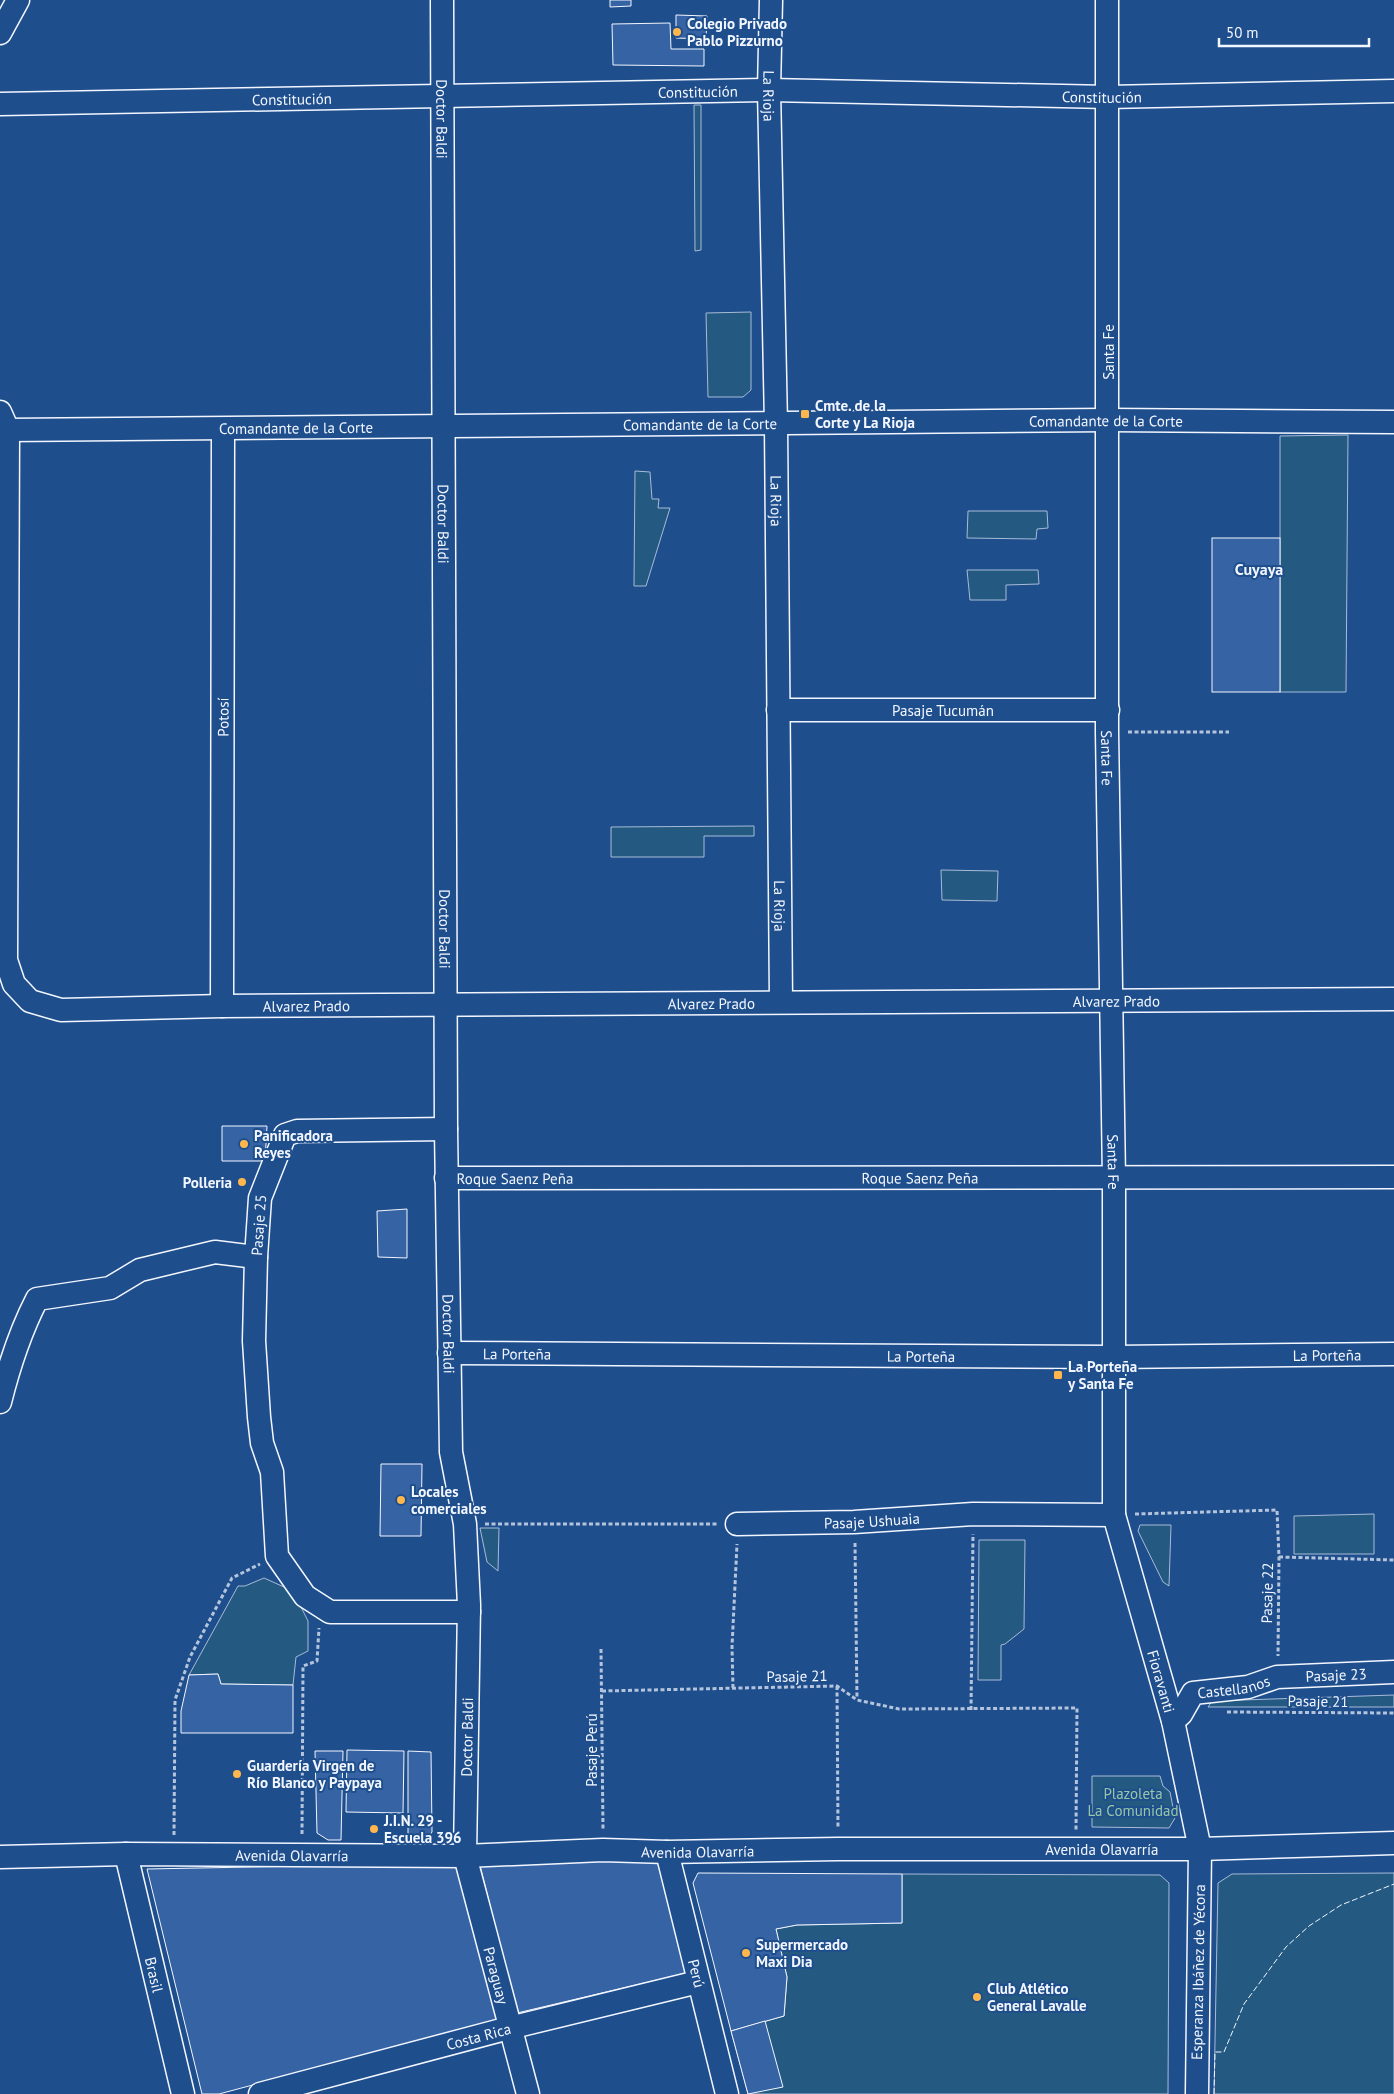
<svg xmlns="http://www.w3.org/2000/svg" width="1394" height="2094" font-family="'PT Sans',sans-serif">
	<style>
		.green { fill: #245a82; stroke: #a8bbd7 }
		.building { fill: #3563a3; stroke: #f2f6ff }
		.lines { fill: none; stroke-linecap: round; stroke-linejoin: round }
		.minor-casing { stroke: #f2f6ff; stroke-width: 25 }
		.path { stroke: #b3c4dc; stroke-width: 3; stroke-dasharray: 4 2.5; stroke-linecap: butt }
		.minor { stroke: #1f4e8c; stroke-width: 22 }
		.fence { stroke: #f2f6ff; stroke-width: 1; stroke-dasharray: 6 2.5; stroke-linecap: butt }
		.poi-dot { fill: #ffb74d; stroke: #1f4e8c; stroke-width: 2 }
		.labels { text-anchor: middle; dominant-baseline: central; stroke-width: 4; stroke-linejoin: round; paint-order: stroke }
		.poi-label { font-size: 15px; font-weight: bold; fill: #f2f6ff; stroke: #1f4e8c; text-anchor: start }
		.street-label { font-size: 15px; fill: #f2f6ff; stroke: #1f4e8c }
		.park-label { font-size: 15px; fill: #97c8a6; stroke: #1f4e8c }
		.neighbourhood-label { font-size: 16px; font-weight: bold; fill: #f2f6ff; stroke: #1f4e8c }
	</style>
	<rect width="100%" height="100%" fill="#1f4e8c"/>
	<g class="green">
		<path d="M694,105H701V250L695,251Z"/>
		<path d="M751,312V390L743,397H708L706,313Z"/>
		<path d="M1348,435L1346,692H1280V436Z"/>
		<path d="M635,471L650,472L652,499H659L658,508H670L646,586H634Z"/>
		<path d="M968,511H1047L1048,528L1037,529L1036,539L967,538Z"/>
		<path d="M967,570H1038L1039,584L1006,585V600H970Z"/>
		<path d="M754,826V836H704V857H611V827Z"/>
		<path d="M941,870L998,871L997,901L942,900Z"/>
		<path d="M1374,1514V1554H1294V1516Z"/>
		<path d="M1140,1525H1171L1169,1586L1163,1582L1138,1531Z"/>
		<path d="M480,1528H499L498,1571L487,1562Z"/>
		<path d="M979,1540H1025L1024,1629L1005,1644L1001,1645V1680H978Z"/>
		<path d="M264,1578L293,1591L308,1621V1651L296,1657L293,1685L221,1684L218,1674L189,1675L238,1586H245Z"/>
		<path d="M1394,1695V1707H1208L1212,1701Z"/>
		<path d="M1092,1776H1160L1163,1786L1170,1792L1175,1818L1169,1828L1092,1827Z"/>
		<path d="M1394,1873V2094H1214L1218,1883L1232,1874Z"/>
		<path d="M902,1874L1160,1875L1169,1883L1168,2094H748L731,2031L784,2016L787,1977L776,1929L797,1925L902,1923Z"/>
	</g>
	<g class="building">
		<path d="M610,0H631V6L610,7Z"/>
		<path d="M676,15L707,16L706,39L676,38Z"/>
		<path d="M670,23L671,49H704V66L613,65L612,24Z"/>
		<rect x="1212" y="538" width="68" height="154"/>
		<path d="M222,1126H267L265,1161H222Z"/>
		<path d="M407,1209V1258L378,1257L377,1211Z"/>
		<path d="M381,1464H422L421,1536H380Z"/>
		<path d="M218,1674L221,1684L293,1685V1733H181V1711L189,1675Z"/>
		<path d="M347,1750L404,1751L403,1813L346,1812Z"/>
		<path d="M315,1751H343L341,1840H328L317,1833Z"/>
		<path d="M408,1751L431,1752L432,1832L429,1836L408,1837Z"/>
		<path d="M660,1859L687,1973L517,2013L479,1862Z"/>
		<path d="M459,1863L500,2019L219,2094H202L147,1869Z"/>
		<path d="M698,1873L902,1874V1923L797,1925L776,1929L787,1977L784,2016L731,2031L693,1883Z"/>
		<path d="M765,2021L783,2087L748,2094L731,2031Z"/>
	</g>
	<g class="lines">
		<g class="minor-casing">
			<g id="minor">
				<path id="s1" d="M442,0L446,1129L451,1452L465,1524L469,1605L465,1856L528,2094"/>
				<path id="s2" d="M771,0L769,90L776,424L781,1002"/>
				<path id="s3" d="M1107,0V732L1114,1179V1515L1173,1721L1200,1849L1197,2094"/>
				<path d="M0,33L18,0"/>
				<path id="s4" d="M0,104L769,90L1108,97L1394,91"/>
				<path id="s5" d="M0,412L8,430L6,960L14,984L30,1001L61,1010L222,1006L1394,999"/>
				<path id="s6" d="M8,430L1108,420L1394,422"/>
				<path id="s7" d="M778,710H1108"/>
				<path id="s8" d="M222,1006L223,429"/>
				<path id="s9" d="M446,1178L1394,1177"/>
				<path d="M256,1257L254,1341L259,1417L262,1443L272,1472L277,1556L305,1596L330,1612H469"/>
				<path id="s10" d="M449,1353L1114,1357L1394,1354"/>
				<path id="s11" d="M0,1402C9,1366 20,1332 37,1299L110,1288L140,1270L215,1252L256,1257L260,1198L285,1135L297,1131L446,1129"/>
				<path id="s12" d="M737,1524L854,1522L973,1514L1114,1515"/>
				<path id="s13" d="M1173,1721L1181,1714L1193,1693L1248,1687L1277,1677L1394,1672"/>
				<path id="s14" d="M667,1852L727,2094"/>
				<path id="s15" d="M126,1854L183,2094"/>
				<path id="s16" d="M0,1857L126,1854L465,1856L603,1850L667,1852L838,1849H1200L1394,1843"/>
				<path id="s17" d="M260,2094L509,2028L698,1982"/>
			</g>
		</g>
		<g class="path">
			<path d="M1128,732H1229"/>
			<path d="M1135,1514L1277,1510L1279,1557L1278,1656"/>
			<path d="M485,1524H718"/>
			<path d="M855,1543L857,1699"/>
			<path d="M1279,1557L1394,1560"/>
			<path d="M601,1649L603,1829"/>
			<path d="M837,1686L838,1829"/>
			<path d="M733,1688L732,1647L737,1544"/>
			<path d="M602,1691L837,1686L857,1700L899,1709L1077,1708L1076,1830"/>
			<path d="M971,1710L973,1534"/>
			<path d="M1227,1712L1394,1713"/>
			<path d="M302,1834L303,1666L317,1661L319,1628"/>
			<path d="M174,1835L175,1700L190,1657L232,1578L260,1564"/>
		</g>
		<use href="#minor" class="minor"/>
		<path class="fence" d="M1214,2094L1215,2052H1224L1244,2004L1286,1947L1309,1926L1341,1905L1394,1884"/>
	</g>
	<g class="poi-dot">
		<circle cx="677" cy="32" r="5"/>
		<rect x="800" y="409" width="10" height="10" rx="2.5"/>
		<circle cx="244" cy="1144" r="5"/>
		<circle cx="242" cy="1182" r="5"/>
		<rect x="1053" y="1370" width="10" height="10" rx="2.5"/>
		<circle cx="401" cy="1500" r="5"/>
		<circle cx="237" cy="1774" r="5"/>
		<circle cx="374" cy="1829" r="5"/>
		<circle cx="746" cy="1953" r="5"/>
		<circle cx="977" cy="1997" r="5"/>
	</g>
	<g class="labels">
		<g class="poi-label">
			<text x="687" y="23">Colegio Privado<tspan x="687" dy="17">Pablo Pizzurno</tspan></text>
			<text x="815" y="405">Cmte. de la<tspan x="815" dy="17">Corte y La Rioja</tspan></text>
			<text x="254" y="1135">Panificadora<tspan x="254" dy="17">Reyes</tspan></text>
			<text x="232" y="1182" text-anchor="end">Polleria</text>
			<text x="1068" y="1366">La Porteña<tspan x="1068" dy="17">y Santa Fe</tspan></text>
			<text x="411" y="1491">Locales<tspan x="411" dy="17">comerciales</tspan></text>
			<text x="247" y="1765">Guardería Virgen de<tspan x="247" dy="17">Río Blanco y Paypaya</tspan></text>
			<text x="384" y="1820">J.I.N. 29 -<tspan x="384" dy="17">Escuela 396</tspan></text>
			<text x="756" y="1944">Supermercado<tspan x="756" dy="17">Maxi Dia</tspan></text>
			<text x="987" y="1988">Club Atlético<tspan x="987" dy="17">General Lavalle</tspan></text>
		</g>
		<g class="street-label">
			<text stroke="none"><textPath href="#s4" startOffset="698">Constitución</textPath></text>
			<text stroke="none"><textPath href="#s2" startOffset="96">La Rioja</textPath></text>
			<text stroke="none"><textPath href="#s4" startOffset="1102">Constitución</textPath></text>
			<text stroke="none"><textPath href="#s4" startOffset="292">Constitución</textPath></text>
			<text stroke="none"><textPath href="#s1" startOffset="119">Doctor Baldi</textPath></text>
			<text transform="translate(1108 352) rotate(-90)">Santa Fe</text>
			<text stroke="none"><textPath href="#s6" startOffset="1098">Comandante de la Corte</textPath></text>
			<text stroke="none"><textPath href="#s6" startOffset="692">Comandante de la Corte</textPath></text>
			<text stroke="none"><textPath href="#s6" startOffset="288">Comandante de la Corte</textPath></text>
			<text stroke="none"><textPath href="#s2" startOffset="501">La Rioja</textPath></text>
			<text stroke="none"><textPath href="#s1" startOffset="524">Doctor Baldi</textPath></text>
			<text stroke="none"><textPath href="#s7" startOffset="165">Pasaje Tucumán</textPath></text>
			<text stroke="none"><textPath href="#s8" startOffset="289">Potosí</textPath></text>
			<text stroke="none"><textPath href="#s3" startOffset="758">Santa Fe</textPath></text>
			<text stroke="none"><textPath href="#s2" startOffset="906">La Rioja</textPath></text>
			<text stroke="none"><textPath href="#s1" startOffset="929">Doctor Baldi</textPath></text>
			<text stroke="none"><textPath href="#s5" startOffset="1686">Alvarez Prado</textPath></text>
			<text stroke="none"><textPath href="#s5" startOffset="1281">Alvarez Prado</textPath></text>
			<text stroke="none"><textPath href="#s5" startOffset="876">Alvarez Prado</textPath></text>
			<text stroke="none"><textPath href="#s3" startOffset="1162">Santa Fe</textPath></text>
			<text stroke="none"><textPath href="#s9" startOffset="69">Roque Saenz Peña</textPath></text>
			<text stroke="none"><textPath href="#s9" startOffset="474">Roque Saenz Peña</textPath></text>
			<text stroke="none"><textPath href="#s11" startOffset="369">Pasaje 25</textPath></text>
			<text stroke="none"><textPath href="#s1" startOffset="1334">Doctor Baldi</textPath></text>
			<text stroke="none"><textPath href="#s10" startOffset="68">La Porteña</textPath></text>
			<text stroke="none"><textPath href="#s10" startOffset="878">La Porteña</textPath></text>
			<text stroke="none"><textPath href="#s10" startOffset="472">La Porteña</textPath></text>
			<text stroke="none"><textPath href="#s12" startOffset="135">Pasaje Ushuaia</textPath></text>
			<text transform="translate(1267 1593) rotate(-89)">Pasaje 22</text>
			<text stroke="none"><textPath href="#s13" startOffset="180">Pasaje 23</textPath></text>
			<text transform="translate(797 1676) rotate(-1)">Pasaje 21</text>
			<text stroke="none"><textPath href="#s3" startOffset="1688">Fioravanti</textPath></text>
			<text stroke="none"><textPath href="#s13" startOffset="76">Castellanos</textPath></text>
			<text transform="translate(1318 1701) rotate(1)">Pasaje 21</text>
			<text transform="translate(467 1737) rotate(-89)">Doctor Baldi</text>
			<text transform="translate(591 1750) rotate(-90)">Pasaje Perú</text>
			<text stroke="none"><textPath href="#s16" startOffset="1102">Avenida Olavarría</textPath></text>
			<text stroke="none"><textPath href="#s16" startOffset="698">Avenida Olavarría</textPath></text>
			<text stroke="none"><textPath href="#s16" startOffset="292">Avenida Olavarría</textPath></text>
			<text transform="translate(1198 1972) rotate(-89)">Esperanza Ibáñez de Yécora</text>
			<text stroke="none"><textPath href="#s14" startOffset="125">Perú</textPath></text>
			<text stroke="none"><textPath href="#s15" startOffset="124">Brasil</textPath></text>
			<text stroke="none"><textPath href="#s1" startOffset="1981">Paraguay</textPath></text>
			<text stroke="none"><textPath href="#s17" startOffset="226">Costa Rica</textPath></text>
		</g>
		<g class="park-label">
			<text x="1133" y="1793">Plazoleta<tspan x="1133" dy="17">La Comunidad</tspan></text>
		</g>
		<g class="neighbourhood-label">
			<text x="1259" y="569">Cuyaya</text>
		</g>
	</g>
	<path d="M1219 38v8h150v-8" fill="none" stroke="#f2f6ff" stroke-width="2.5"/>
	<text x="1226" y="38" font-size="15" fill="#f2f6ff" stroke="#1f4e8c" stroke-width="4" paint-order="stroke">50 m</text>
</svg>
